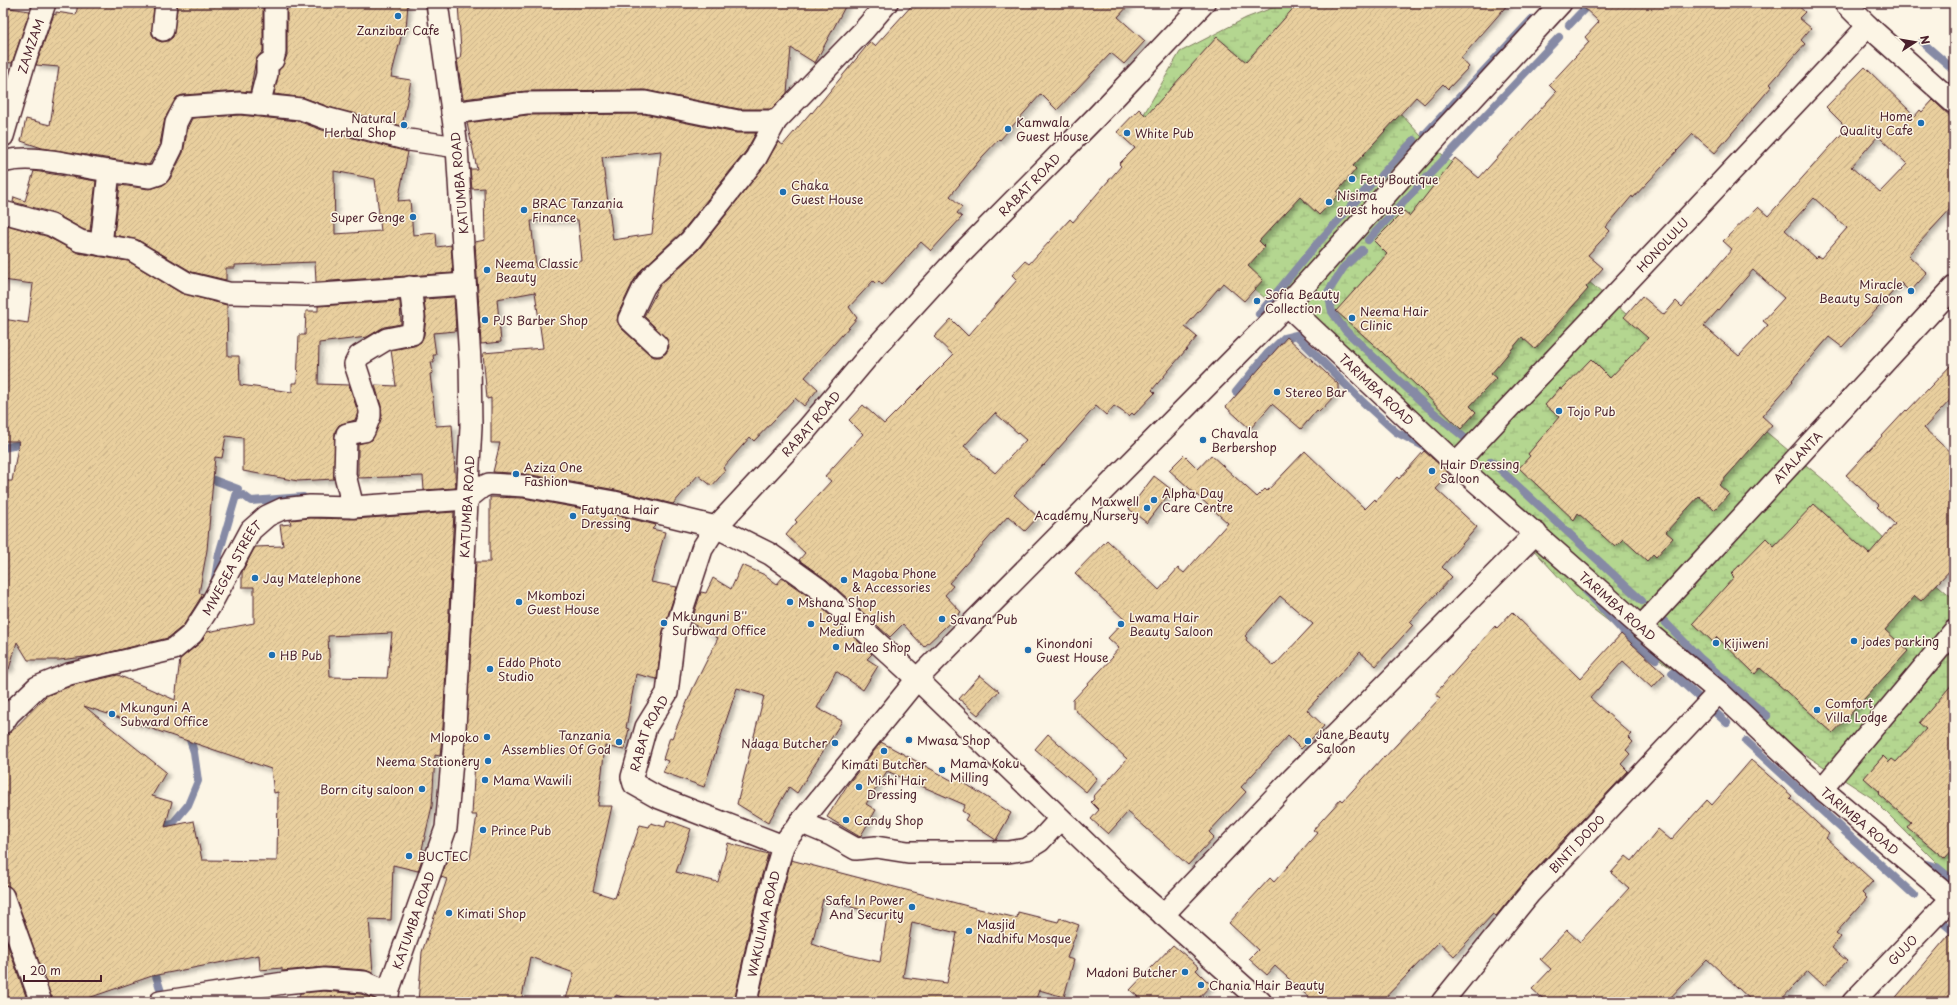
<svg xmlns="http://www.w3.org/2000/svg" width="1957" height="1005" font-family="'Playpen Sans',sans-serif">
	<style>
		.wetland { fill: url(#wetland-marsh); stroke: #7f7a5e }
		.lines { fill: none; stroke-linecap: round; stroke-linejoin: round }
		.stream { stroke: #868aa5; stroke-width: 8 }
		.building { fill: url(#building-hatch); stroke: #4a1f2b; fill-rule: evenodd; filter: url(#shadow) }
		.street-casing { stroke: #4a1f2b; stroke-width: 24 }
		.street { stroke: #fcf5e5; stroke-width: 21 }
		.poi-dot { fill: #1f6fb2; stroke: #fcf5e5; stroke-width: 1.5 }
		.labels { text-anchor: middle; dominant-baseline: central; stroke-width: 3; stroke-linejoin: round; paint-order: stroke }
		.poi-label { font-size: 12px; fill: #4a1f2b; stroke: #fcf5e5; text-anchor: start }
		.street-label { font-size: 12px; fill: #4a1f2b; stroke: #fcf5e5 }
	</style>
	<defs>
		<pattern id="wetland-marsh" width="20" height="14" patternUnits="userSpaceOnUse"><rect width="20" height="14" fill="#b4d690"/><path d="M1 5h8M5 5V1M11 12h8M15 12V8" fill="none" stroke="#9cb77c"/></pattern>
		<pattern id="building-hatch" width="6" height="6" patternUnits="userSpaceOnUse"><rect width="6" height="6" fill="#e9cf9e"/><path d="M-1 1l2-2M0 6l6-6M5 7l2-2" fill="none" stroke="#c9b188"/></pattern>
		<filter id="shadow"><feDropShadow dx="3.5" dy="3.5" stdDeviation="2" flood-color="#0004"/></filter>
	</defs>
	<rect width="100%" height="100%" fill="#fcf5e5"/>
	<filter id="ink" filterUnits="userSpaceOnUse"><feTurbulence type="fractalNoise" baseFrequency=".025" numOctaves="2"/><feDisplacementMap in="SourceGraphic" scale="8" xChannelSelector="R" yChannelSelector="G"/><feConvolveMatrix kernelMatrix="1 2 1 2 8 2 1 2 1" color-interpolation-filters="sRGB"/></filter>
	<g filter="url(#ink)">
		<path class="wetland" d="M1285,3H1294L1349,57L1421,136L1671,353L1824,480L1889,543L1954,599V880L1872,798L1795,748L1732,711L1651,654L1576,596L1519,534L1488,489L1245,281L1130,138L1180,52L1246,18Z"/>
		<g class="lines">
			<g class="stream">
				<path d="M1569,25L1590,3"/>
				<path d="M1922,42L1954,70"/>
				<path d="M1425,134L1532,19"/>
				<path d="M1381,175L1414,140"/>
				<path d="M1368,240L1559,37"/>
				<path d="M1362,250L1344,267L1328,292L1332,312L1345,330L1427,407L1471,443"/>
				<path d="M1259,314L1314,247L1373,182"/>
				<path d="M1236,392L1267,354L1284,338L1296,335L1363,402L1396,432L1429,449"/>
				<path d="M3,448L27,443"/>
				<path d="M1491,461L1642,601"/>
				<path d="M203,476L238,489L219,554L214,584"/>
				<path d="M236,497L243,495L251,501L303,497"/>
				<path d="M1586,591L1631,640L1656,659"/>
				<path d="M1665,622L1700,658L1767,716"/>
				<path d="M1672,673L1727,723"/>
				<path d="M1746,741L1914,895"/>
				<path d="M156,826L173,823L188,805L198,781L194,752L189,737L190,731"/>
				<path d="M1919,862L1937,867L1954,881"/>
				<path d="M1943,923L1954,932"/>
				<path d="M153,966L162,995"/>
			</g>
		</g>
		<g class="building">
			<path d="M78,3H154L152,34L156,40L162,42L168,41L173,37L178,3H263V51L256,59L250,92L239,91L183,95L177,97L165,118L160,144L149,165L42,148L21,141L26,119L50,125L59,67L36,65L54,14L56,15V12L76,15Z"/>
			<path d="M287,3H408L406,29H403L391,77L411,80L402,126L329,107L305,98L274,94L279,70L284,63L287,55Z"/>
			<path d="M458,3H847L815,63L791,48L787,93L771,109H739L645,90L526,91L463,99L457,59H460L461,51Z"/>
			<path d="M914,3H1131L1118,17L1145,41L1124,64L1111,53L1057,110L1041,94L1000,140L999,139L983,156L950,196L962,207L957,213L962,217L931,251L921,242L882,285L879,281L876,284L873,281L849,307L857,318L805,377L818,389L804,406L795,398L754,441L750,437L723,468L725,471L712,486L698,475L673,504L616,490L526,474L493,472L500,443H491V398L487,399L483,353L543,348L535,292L497,299L501,342L481,344L475,242L485,240L484,188L472,189L470,169H477L467,123L527,115L644,114L736,133H756L746,151L681,233L641,270L633,282L618,314L617,321L621,328L649,354L654,357H660L666,353L669,347L668,341L644,316L660,285L699,249L765,165L778,142L783,145L811,112L812,113L870,42L875,46ZM661,151L652,234L613,240L602,157ZM578,220L582,261L536,267L531,221Z"/>
			<path d="M1298,3H1509L1461,58L1469,67L1448,89L1443,84L1424,104L1416,97L1353,166L1356,169L1337,192L1339,194L1319,215L1300,197L1259,241L1265,247L1248,266L1263,280L1244,301L1223,283L1185,327L1197,337L1152,390L1155,393L1134,415L1132,413L1129,416L1114,406L1106,415L1096,406L1044,465L1043,464L1014,495L1038,517L1025,531L1008,516L949,583L953,586L945,595L961,612L924,647L903,624L890,637L827,580L799,560L805,553L786,535L797,522L795,520L831,481L825,476L863,434L849,420L863,405L884,424L953,355L934,337L951,319L968,336L1017,280L1012,275L1025,261L1029,264L1070,219L1073,222L1121,166L1119,164L1135,148L1117,132L1139,109L1146,116L1217,37L1246,62ZM995,413L1026,440L995,473L964,446Z"/>
			<path d="M1579,3H1795L1805,12L1799,18L1811,28L1801,40L1805,44L1770,84L1772,86L1715,153L1693,134L1633,198L1632,196L1606,227L1610,231L1588,255L1603,268L1586,287L1588,289L1535,349L1522,337L1491,374L1496,378L1470,406L1476,412L1461,429L1381,351L1336,311L1387,254L1374,241L1404,211L1410,216L1455,158L1479,178L1556,92L1549,85L1589,42L1585,37L1599,22Z"/>
			<path d="M3,7L30,11L12,63L3,62Z"/>
			<path d="M1865,67L1915,116L1920,110L1922,112L1933,100L1954,120V205L1908,255L1927,273L1910,292L1901,283L1842,347L1829,337L1792,380L1793,381L1762,416L1772,425L1719,485L1729,494L1714,510L1699,496L1666,532L1673,538L1656,557L1653,554L1647,561L1623,539L1615,547L1578,513L1574,520L1519,468L1530,456L1528,454L1559,417L1545,405L1560,388L1562,389L1591,359L1610,378L1648,338L1624,317L1642,296L1664,315L1676,301L1682,307L1732,249L1723,241L1758,207L1768,216L1847,128L1826,107ZM1878,136L1907,164L1880,192L1851,167ZM1814,198L1847,228L1821,258L1818,256L1816,258L1785,230ZM1753,270L1784,298L1763,321L1768,325L1739,356L1704,326Z"/>
			<path d="M240,115L298,121L322,130L408,152L398,201L410,200L413,235L436,233L437,247L451,245L453,273L316,282L315,262L235,265V268H226V280L192,272L138,240L114,235L120,185L149,189L163,185L170,179L183,153L188,127L192,118ZM334,171L375,179L381,231L335,234Z"/>
			<path d="M34,171L96,181L90,231L84,230L54,213L13,202L14,197L25,201Z"/>
			<path d="M3,224L46,236L78,253L128,261L181,293L227,305L228,356H239L240,385L292,392V383H297L299,335H305L306,311H318V306L400,301L401,324L384,327L367,337L319,343L318,384L349,385L358,412L355,420L339,425L335,431L334,479L298,481L243,471V438L226,436L222,458L215,457L207,550L199,593L203,594L183,626L168,638L94,656L59,660H28L17,642L9,669L3,668V481H12L19,441H3V319L28,323L33,284L3,280Z"/>
			<path d="M454,297L456,331L433,333L436,355H433L434,362H431L433,373L430,374L436,426L452,425L456,488L424,490L423,476L358,478V444L372,440L382,416L381,406L375,385L396,386L391,350L414,346L421,342L424,335L426,318L424,299Z"/>
			<path d="M1287,337L1338,384V392L1319,412L1317,410L1301,429L1272,404L1250,429L1226,407Z"/>
			<path d="M1954,362V396L1924,428L1954,456V566L1921,601L1915,596L1885,630L1908,651L1833,733L1760,668L1755,674L1717,637L1713,642L1693,623L1734,577L1731,574L1766,538L1774,546L1814,504L1869,554L1895,524L1877,507L1879,505L1846,475L1906,410L1907,411Z"/>
			<path d="M1305,451L1365,509L1375,499L1376,501L1397,477L1399,479L1424,451L1450,474L1436,489L1477,527L1442,567L1452,577L1410,622L1413,625L1376,666L1360,652L1307,710L1324,726L1301,749L1288,736L1241,787L1246,792L1209,832L1214,837L1188,865L1128,812L1108,834L1091,819L1099,810L1091,802L1094,799L1093,797L1127,759L1073,708V700L1113,657L1112,656L1119,648L1108,638L1125,620L1075,573L1107,540L1159,590L1178,568L1184,573L1228,523L1169,470L1184,455L1198,469L1211,455L1257,497L1265,489L1267,491ZM1280,596L1313,624L1274,666L1246,640L1247,638L1245,636Z"/>
			<path d="M1154,476L1172,490L1147,523L1129,509Z"/>
			<path d="M490,497L523,498L612,514L656,525L652,529L665,532L651,582L677,587L663,631L657,679L636,674L626,728L629,729L624,750L605,746L598,806H612L593,891L615,898L640,825L649,827L651,823L665,827L667,820L691,829L676,872L718,882L728,843L768,854L758,888L734,1002H638L616,995L615,1002H565L574,973L530,957L521,1002H418L422,952L447,879L441,877L449,855L470,859L477,815H472L475,760L464,759L476,562H490Z"/>
			<path d="M454,512L443,727L440,756L435,755L432,806L422,849L425,850L418,871L393,865L391,920L369,919L373,973L365,970L325,967L282,971V968L260,970L259,955L152,976L77,1002H53L14,892L10,887L3,884V740L46,696L73,685L118,675L175,700L180,659L200,643L207,632L254,623V587H242V572L255,547L283,546L280,525L291,524L290,520L310,518L354,519ZM392,633L387,678L330,677L328,636ZM84,706L271,769L274,793L278,792L277,861L202,860L194,821L165,827L172,802L152,796L166,772Z"/>
			<path d="M742,565L765,575L777,584L782,578L811,598L872,654L867,659L878,666L863,690L836,671L817,708L842,721L797,793L789,787L768,823L737,804L764,696L737,688L704,787L663,772L668,761L663,759L670,737L672,738L693,688L718,638L691,623L701,592L706,593L713,578L731,589Z"/>
			<path d="M1512,612L1580,679L1621,634L1665,674L1652,688L1623,661L1590,698L1631,734L1628,737L1633,742L1626,750L1630,754L1621,764L1628,771L1521,885L1496,916L1493,914L1454,956L1439,942L1381,1002H1314L1275,966L1267,975L1249,959L1258,950L1229,923L1270,878L1274,882L1317,833L1313,830L1341,799L1343,801L1383,757L1384,758L1440,698L1435,694L1495,626L1497,628Z"/>
			<path d="M980,675L999,691L978,715L959,699Z"/>
			<path d="M1954,682V847L1944,858L1907,827L1911,822L1878,794L1880,792L1864,778L1883,756L1889,762L1892,759L1896,762L1926,729L1919,723Z"/>
			<path d="M1048,734L1097,778L1086,792L1035,749Z"/>
			<path d="M881,742L953,781L955,777L1011,813L996,840L965,820L968,815L962,811L965,805L887,771L866,804L876,810L860,837L827,817L848,784Z"/>
			<path d="M1751,760L1792,796L1790,798L1829,834L1826,838L1873,881L1862,893L1867,898L1836,933L1841,937L1832,948L1847,961L1824,986L1808,971L1779,1002H1753L1707,959L1666,1002H1547L1532,989L1551,969L1540,959L1567,930L1580,942L1629,888L1611,873L1626,856L1632,861L1658,829L1671,840L1707,800L1712,805Z"/>
			<path d="M791,860L979,909L1017,918L1018,912L1058,922L1060,918L1079,925L1067,958L1074,960L1064,997L1039,990L1035,1002H758L782,894ZM823,899L887,917L880,962L833,951L812,944ZM912,922L957,933L947,983L903,977Z"/>
			<path d="M1954,929V1002H1892Z"/>
			<path d="M3,932L28,1002H3Z"/>
			<path d="M1173,945L1199,967L1196,970L1211,985L1195,1002H1144L1130,990Z"/>
			<path d="M324,991L361,994L375,999V1002H298L300,993Z"/>
		</g>
		<g class="lines">
			<g class="street-casing">
				<g id="street">
					<path d="M1845,3L1868,26L1954,103"/>
					<path d="M163,30L166,3"/>
					<path d="M259,105L267,74V64L273,60L275,52V3"/>
					<path d="M452,113L526,103L645,102L738,121H776"/>
					<path id="s1" d="M3,136L25,61L45,3"/>
					<path d="M3,162C33,153 78,167 109,171"/>
					<path d="M3,212L51,225L80,241L132,250L187,283L228,293L307,295L465,284"/>
					<path d="M101,245L109,171L150,177L159,174L172,148L176,123L184,107L240,103L301,109L325,118L409,140L457,147"/>
					<path id="s2" d="M1287,305L1456,464L1641,627L1719,692L1822,789L1954,900"/>
					<path d="M657,345L629,319L644,287L651,277L690,241L756,158L776,121L864,30L887,3"/>
					<path id="s3" d="M1456,464L1868,26"/>
					<path d="M353,507L345,475L346,438L347,434L364,431L370,416V410L355,364L359,356L387,339L412,334L414,317L410,287"/>
					<path id="s4" d="M1641,627L1954,287"/>
					<path id="s5" d="M3,723L9,714L37,687L69,674L174,649L192,634L210,606L251,530L267,516L282,509L310,506L353,507L467,499L482,487L489,484L524,486L614,502L716,527L770,554L819,589L917,679L1122,878L1261,1002"/>
					<path d="M1822,789L1954,631"/>
					<path d="M800,822L831,835L856,849L876,847L908,852H1008L1027,849L1040,841L1060,819"/>
					<path id="s6" d="M783,846L657,797L634,784L632,777L646,727L667,693L674,635L702,549L716,527L807,429L876,347L959,256L1097,116L1204,3"/>
					<path d="M3,896L41,1002"/>
					<path d="M1163,915L1292,779L1536,533"/>
					<path d="M160,1002L284,983L324,979L364,982L388,992"/>
					<path id="s7" d="M387,1002L389,989L446,828L455,728L471,427L470,361L457,147L437,3"/>
					<path id="s8" d="M746,1002L770,891L783,846L788,838L917,679L1287,305L1442,132L1561,3"/>
					<path id="s9" d="M1442,1002L1530,893L1719,692"/>
					<path id="s10" d="M1853,1002L1952,898"/>
				</g>
			</g>
			<use href="#street" class="street"/>
		</g>
	</g>
	<g class="poi-dot">
		<circle cx="398" cy="16" r="4"/>
		<circle cx="1921" cy="123" r="4"/>
		<circle cx="404" cy="125" r="4"/>
		<circle cx="1008" cy="129" r="4"/>
		<circle cx="1127" cy="133" r="4"/>
		<circle cx="1352" cy="179" r="4"/>
		<circle cx="783" cy="192" r="4"/>
		<circle cx="1329" cy="202" r="4"/>
		<circle cx="524" cy="210" r="4"/>
		<circle cx="413" cy="217" r="4"/>
		<circle cx="487" cy="270" r="4"/>
		<circle cx="1911" cy="291" r="4"/>
		<circle cx="1257" cy="301" r="4"/>
		<circle cx="1352" cy="318" r="4"/>
		<circle cx="485" cy="320" r="4"/>
		<circle cx="1277" cy="392" r="4"/>
		<circle cx="1559" cy="411" r="4"/>
		<circle cx="1203" cy="440" r="4"/>
		<circle cx="1432" cy="471" r="4"/>
		<circle cx="516" cy="474" r="4"/>
		<circle cx="1154" cy="500" r="4"/>
		<circle cx="1147" cy="508" r="4"/>
		<circle cx="573" cy="516" r="4"/>
		<circle cx="255" cy="578" r="4"/>
		<circle cx="844" cy="580" r="4"/>
		<circle cx="519" cy="602" r="4"/>
		<circle cx="790" cy="602" r="4"/>
		<circle cx="942" cy="619" r="4"/>
		<circle cx="664" cy="623" r="4"/>
		<circle cx="811" cy="624" r="4"/>
		<circle cx="1121" cy="624" r="4"/>
		<circle cx="1854" cy="641" r="4"/>
		<circle cx="1716" cy="643" r="4"/>
		<circle cx="836" cy="647" r="4"/>
		<circle cx="1028" cy="650" r="4"/>
		<circle cx="272" cy="655" r="4"/>
		<circle cx="490" cy="669" r="4"/>
		<circle cx="1817" cy="710" r="4"/>
		<circle cx="112" cy="714" r="4"/>
		<circle cx="487" cy="737" r="4"/>
		<circle cx="909" cy="740" r="4"/>
		<circle cx="1308" cy="741" r="4"/>
		<circle cx="619" cy="742" r="4"/>
		<circle cx="835" cy="743" r="4"/>
		<circle cx="884" cy="751" r="4"/>
		<circle cx="488" cy="761" r="4"/>
		<circle cx="942" cy="770" r="4"/>
		<circle cx="485" cy="780" r="4"/>
		<circle cx="859" cy="787" r="4"/>
		<circle cx="422" cy="789" r="4"/>
		<circle cx="846" cy="820" r="4"/>
		<circle cx="483" cy="830" r="4"/>
		<circle cx="409" cy="856" r="4"/>
		<circle cx="912" cy="907" r="4"/>
		<circle cx="449" cy="913" r="4"/>
		<circle cx="969" cy="931" r="4"/>
		<circle cx="1185" cy="972" r="4"/>
		<circle cx="1201" cy="985" r="4"/>
	</g>
	<g class="labels">
		<g class="poi-label">
			<text x="398" y="30" text-anchor="middle">Zanzibar Cafe</text>
			<text x="1913" y="116" text-anchor="end">Home<tspan x="1913" dy="14">Quality Cafe</tspan></text>
			<text x="396" y="118" text-anchor="end">Natural<tspan x="396" dy="14">Herbal Shop</tspan></text>
			<text x="1016" y="122">Kamwala<tspan x="1016" dy="14">Guest House</tspan></text>
			<text x="1135" y="133">White Pub</text>
			<text x="1360" y="179">Fety Boutique</text>
			<text x="791" y="185">Chaka<tspan x="791" dy="14">Guest House</tspan></text>
			<text x="1337" y="195">Nisima<tspan x="1337" dy="14">guest house</tspan></text>
			<text x="532" y="203">BRAC Tanzania<tspan x="532" dy="14">Finance</tspan></text>
			<text x="405" y="217" text-anchor="end">Super Genge</text>
			<text x="495" y="263">Neema Classic<tspan x="495" dy="14">Beauty</tspan></text>
			<text x="1903" y="284" text-anchor="end">Miracle<tspan x="1903" dy="14">Beauty Saloon</tspan></text>
			<text x="1265" y="294">Sofia Beauty<tspan x="1265" dy="14">Collection</tspan></text>
			<text x="1360" y="311">Neema Hair<tspan x="1360" dy="14">Clinic</tspan></text>
			<text x="493" y="320">PJS Barber Shop</text>
			<text x="1285" y="392">Stereo Bar</text>
			<text x="1567" y="411">Tojo Pub</text>
			<text x="1211" y="433">Chavala<tspan x="1211" dy="14">Berbershop</tspan></text>
			<text x="1440" y="464">Hair Dressing<tspan x="1440" dy="14">Saloon</tspan></text>
			<text x="524" y="467">Aziza One<tspan x="524" dy="14">Fashion</tspan></text>
			<text x="1162" y="493">Alpha Day<tspan x="1162" dy="14">Care Centre</tspan></text>
			<text x="1139" y="501" text-anchor="end">Maxwell<tspan x="1139" dy="14">Academy Nursery</tspan></text>
			<text x="581" y="509">Fatyana Hair<tspan x="581" dy="14">Dressing</tspan></text>
			<text x="852" y="573">Magoba Phone<tspan x="852" dy="14">&amp; Accessories</tspan></text>
			<text x="263" y="578">Jay Matelephone</text>
			<text x="527" y="595">Mkombozi<tspan x="527" dy="14">Guest House</tspan></text>
			<text x="798" y="602">Mshana Shop</text>
			<text x="672" y="616">Mkunguni B''<tspan x="672" dy="14">Surbward Office</tspan></text>
			<text x="819" y="617">Loyal English<tspan x="819" dy="14">Medium</tspan></text>
			<text x="1129" y="617">Lwama Hair<tspan x="1129" dy="14">Beauty Saloon</tspan></text>
			<text x="950" y="619">Savana Pub</text>
			<text x="1862" y="641">jodes parking</text>
			<text x="1036" y="643">Kinondoni<tspan x="1036" dy="14">Guest House</tspan></text>
			<text x="1724" y="643">Kijiweni</text>
			<text x="844" y="647">Maleo Shop</text>
			<text x="280" y="655">HB Pub</text>
			<text x="498" y="662">Eddo Photo<tspan x="498" dy="14">Studio</tspan></text>
			<text x="1825" y="703">Comfort<tspan x="1825" dy="14">Villa Lodge</tspan></text>
			<text x="120" y="707">Mkunguni A<tspan x="120" dy="14">Subward Office</tspan></text>
			<text x="1316" y="734">Jane Beauty<tspan x="1316" dy="14">Saloon</tspan></text>
			<text x="611" y="735" text-anchor="end">Tanzania<tspan x="611" dy="14">Assemblies Of God</tspan></text>
			<text x="479" y="737" text-anchor="end">Mlopoko</text>
			<text x="917" y="740">Mwasa Shop</text>
			<text x="827" y="743" text-anchor="end">Ndaga Butcher</text>
			<text x="480" y="761" text-anchor="end">Neema Stationery</text>
			<text x="950" y="763">Mama Koku<tspan x="950" dy="14">Milling</tspan></text>
			<text x="884" y="764" text-anchor="middle">Kimati Butcher</text>
			<text x="493" y="780">Mama Wawili</text>
			<text x="867" y="780">Mishi Hair<tspan x="867" dy="14">Dressing</tspan></text>
			<text x="414" y="789" text-anchor="end">Born city saloon</text>
			<text x="854" y="820">Candy Shop</text>
			<text x="491" y="830">Prince Pub</text>
			<text x="417" y="856">BUCTEC</text>
			<text x="904" y="900" text-anchor="end">Safe In Power<tspan x="904" dy="14">And Security</tspan></text>
			<text x="457" y="913">Kimati Shop</text>
			<text x="977" y="924">Masjid<tspan x="977" dy="14">Nadhifu Mosque</tspan></text>
			<text x="1177" y="972" text-anchor="end">Madoni Butcher</text>
			<text x="1209" y="985">Chania Hair Beauty</text>
		</g>
		<g class="street-label">
			<text stroke="none"><textPath href="#s1" startOffset="94">ZAMZAM</textPath></text>
			<text transform="translate(459 183) rotate(-95)">KATUMBA ROAD</text>
			<text stroke="none"><textPath href="#s6" startOffset="900">RABAT ROAD</textPath></text>
			<text stroke="none"><textPath href="#s3" startOffset="301">HONOLULU</textPath></text>
			<text stroke="none"><textPath href="#s2" startOffset="123">TARIMBA ROAD</textPath></text>
			<text stroke="none"><textPath href="#s6" startOffset="576">RABAT ROAD</textPath></text>
			<text stroke="none"><textPath href="#s4" startOffset="231">ATALANTA</textPath></text>
			<text stroke="none"><textPath href="#s7" startOffset="506">KATUMBA ROAD</textPath></text>
			<text stroke="none"><textPath href="#s5" startOffset="293">MWEGEA STREET</textPath></text>
			<text stroke="none"><textPath href="#s2" startOffset="447">TARIMBA ROAD</textPath></text>
			<text stroke="none"><textPath href="#s6" startOffset="216">RABAT ROAD</textPath></text>
			<text stroke="none"><textPath href="#s2" startOffset="771">TARIMBA ROAD</textPath></text>
			<text stroke="none"><textPath href="#s9" startOffset="208">BINTI DODO</textPath></text>
			<text stroke="none"><textPath href="#s7" startOffset="86">KATUMBA ROAD</textPath></text>
			<text stroke="none"><textPath href="#s8" startOffset="80">WAKULIMA ROAD</textPath></text>
			<text stroke="none"><textPath href="#s10" startOffset="72">GUJO</textPath></text>
		</g>
	</g>
	<rect width="1957" height="1005" fill="none" stroke="#fcf5e5" stroke-width="16"/>
	<rect x="8" y="8" width="1941" height="989" fill="none" stroke="#4a1f2b" stroke-width="1.5" filter="url(#ink)"/>
	<g transform="translate(1915 42) rotate(78)" stroke="#fcf5e5" stroke-width="3" paint-order="stroke">
	<path d="M0-3L7 15L0 10L-7 15Z" fill="#4a1f2b"/>
	<text y="-6" font-size="11" font-weight="bold" text-anchor="middle" fill="#4a1f2b">N</text>
	</g>
	<path d="M24 975v6h77v-6" fill="none" stroke="#4a1f2b" stroke-width="2"/>
	<text x="30" y="975" font-size="12" fill="#4a1f2b" stroke="#fcf5e5" stroke-width="3" paint-order="stroke">20 m</text>
</svg>
